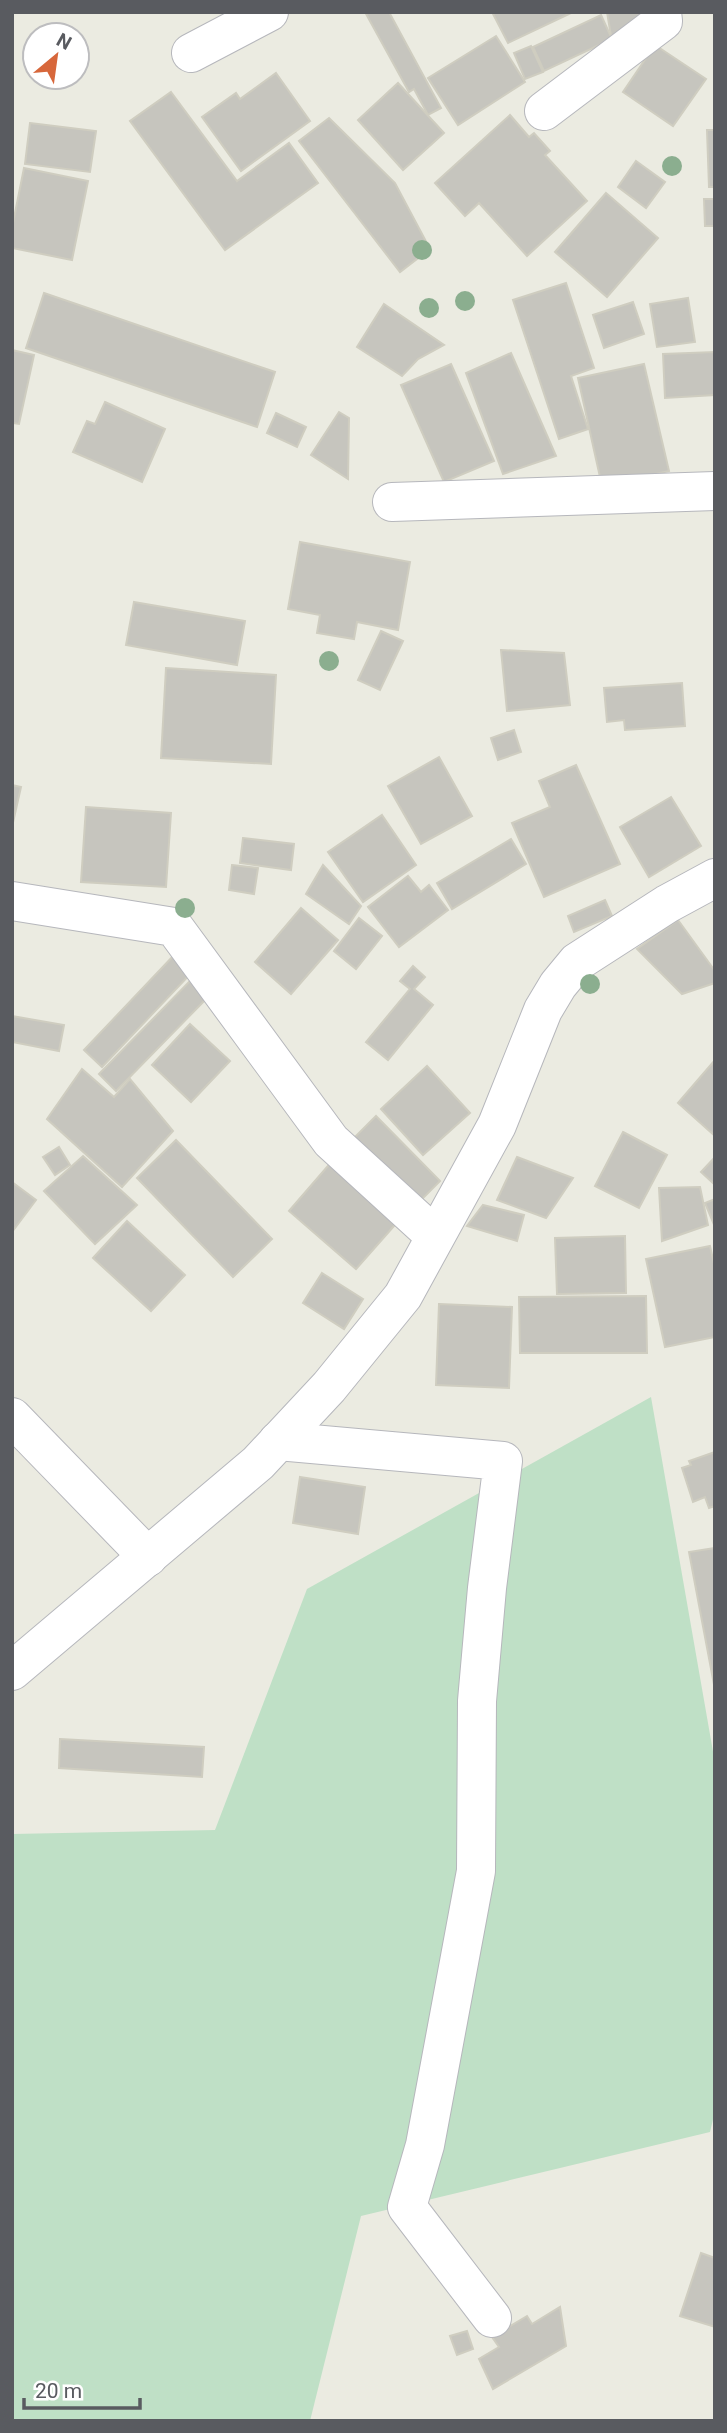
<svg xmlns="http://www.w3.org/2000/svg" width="727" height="2433" font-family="Roboto,sans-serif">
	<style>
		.green { fill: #bfe0c6 }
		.building { fill: #c6c5be; stroke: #cfcdc0; stroke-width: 2 }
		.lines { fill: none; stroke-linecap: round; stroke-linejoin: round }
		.minor-casing { stroke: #b6b7bc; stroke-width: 40 }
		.minor { stroke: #fff; stroke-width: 38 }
		.tree { fill: #8bae8f }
	</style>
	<rect width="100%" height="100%" fill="#ebebe1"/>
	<path class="green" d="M651,1397L715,1763V2111L710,2132L361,2216L310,2421H12V1834L215,1830L307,1589Z"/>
	<g class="building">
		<path d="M365,12H389L441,108L428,115L414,89L409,92Z"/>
		<path d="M492,12H573L508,43Z"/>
		<path d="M607,12H640L643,31L611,36Z"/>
		<path d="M601,15L612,39L544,71L533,47Z"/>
		<path d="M496,36L525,82L458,125L428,78Z"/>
		<path d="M655,45L706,79L673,126L623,92Z"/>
		<path d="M531,46L543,72L525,79L514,53Z"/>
		<path d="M276,73L310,121L241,171L202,117L236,93L240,99Z"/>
		<path d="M398,83L444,133L403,170L358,120Z"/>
		<path d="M171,92L237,181L289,143L318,183L225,250L130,121Z"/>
		<path d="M510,115L529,137L534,133L550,151L545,155L587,201L527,256L479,203L465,216L435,183Z"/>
		<path d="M329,118L395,183L430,249L400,272L299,141Z"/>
		<path d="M30,123L96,131L90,172L25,164Z"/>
		<path d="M707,130H715V187H709Z"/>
		<path d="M636,161L665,182L646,208L618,187Z"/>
		<path d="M24,168L88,181L72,260L12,248V228Z"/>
		<path d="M606,193L658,238L607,297L555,252Z"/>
		<path d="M704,199H715V226H705Z"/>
		<path d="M566,283L594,368L571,376L588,429L559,439L513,300Z"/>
		<path d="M44,293L275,372L257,427L26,348Z"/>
		<path d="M688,298L695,342L657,347L650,304Z"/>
		<path d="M633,302L644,334L604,348L593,315Z"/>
		<path d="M384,304L444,345L418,359L402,376L357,347Z"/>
		<path d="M12,350L34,355L19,424L12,423Z"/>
		<path d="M715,352V395L665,398L663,354Z"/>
		<path d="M511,353L556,456L503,474L466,373Z"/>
		<path d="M451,364L494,461L444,482L401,385Z"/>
		<path d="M644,364L669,471L602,486L578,378Z"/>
		<path d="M105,402L165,429L142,482L73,452L87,421L95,424Z"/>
		<path d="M339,412L349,418L348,479L311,455Z"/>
		<path d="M276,413L306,427L297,447L267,433Z"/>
		<path d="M300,542L410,562L398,630L357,622L354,639L317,633L320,615L288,609Z"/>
		<path d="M134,602L245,621L237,665L126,645Z"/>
		<path d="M381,631L403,641L380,690L358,680Z"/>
		<path d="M501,650L564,653L570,705L507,711Z"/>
		<path d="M166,668L276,675L271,764L161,758Z"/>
		<path d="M682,683L685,726L625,730L624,720L607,722L604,688Z"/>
		<path d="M514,730L521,752L498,760L491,738Z"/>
		<path d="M439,757L472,816L421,844L388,786Z"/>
		<path d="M576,765L620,864L544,897L512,823L550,807L539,781Z"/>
		<path d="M12,785L21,787L12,827Z"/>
		<path d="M671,797L701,846L649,877L620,827Z"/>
		<path d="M86,807L171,813L166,887L81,882Z"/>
		<path d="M382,815L416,865L363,902L328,852Z"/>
		<path d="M243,838L294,844L291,870L240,863Z"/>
		<path d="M511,839L526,864L452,909L437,883Z"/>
		<path d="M232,865L258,868L254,894L229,890Z"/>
		<path d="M323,865L361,906L349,924L306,894Z"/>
		<path d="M408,876L421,892L429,885L448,910L399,947L368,907Z"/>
		<path d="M605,900L612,916L574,932L568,916Z"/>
		<path d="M301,908L338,940L291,994L255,962Z"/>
		<path d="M359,918L382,936L356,969L334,951Z"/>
		<path d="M678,920L715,971V983L682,994L637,949Z"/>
		<path d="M177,952L195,969L102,1067L84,1050Z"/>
		<path d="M413,966L425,977L414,989L433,1005L388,1060L366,1042L410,989L400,981Z"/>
		<path d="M194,977L211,994L116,1091L99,1074Z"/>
		<path d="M12,1016L64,1025L59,1051L12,1042Z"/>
		<path d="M190,1024L230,1061L191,1102L152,1065Z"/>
		<path d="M715,1060V1136L678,1103Z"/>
		<path d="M427,1066L470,1113L423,1155L381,1109Z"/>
		<path d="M82,1069L114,1097L130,1079L173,1131L122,1187L47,1119Z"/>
		<path d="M376,1116L440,1181L414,1207L350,1142Z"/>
		<path d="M623,1132L667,1155L639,1208L595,1186Z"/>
		<path d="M176,1140L272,1239L233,1277L137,1178Z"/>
		<path d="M59,1147L70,1165L55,1175L43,1157Z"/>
		<path d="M83,1156L137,1205L95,1244L44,1191Z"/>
		<path d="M517,1157L573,1178L546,1218L497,1200Z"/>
		<path d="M715,1157V1185L701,1172Z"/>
		<path d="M334,1159L401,1218L356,1269L289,1211Z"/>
		<path d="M12,1182L36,1200L12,1232Z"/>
		<path d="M700,1187L708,1225L662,1241L659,1188Z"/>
		<path d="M715,1199V1227L705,1203Z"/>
		<path d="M483,1205L524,1215L517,1241L467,1226Z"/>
		<path d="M127,1221L185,1275L151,1311L93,1258Z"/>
		<path d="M625,1236L626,1293L557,1294L555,1238Z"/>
		<path d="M710,1246L715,1268V1337L665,1347L646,1259Z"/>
		<path d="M322,1273L363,1299L344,1329L303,1303Z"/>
		<path d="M646,1296L647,1353H520L519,1297Z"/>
		<path d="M439,1304L512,1307L509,1388L436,1385Z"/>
		<path d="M715,1452V1506L709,1508L705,1497L693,1502L682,1468L691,1465L689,1461Z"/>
		<path d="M300,1477L365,1487L358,1534L293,1523Z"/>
		<path d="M715,1548V1690L689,1552Z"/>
		<path d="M60,1739L204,1747L202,1777L59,1768Z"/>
		<path d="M701,2253L715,2258V2327L680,2316Z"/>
		<path d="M560,2307L566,2346L493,2389L479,2359L499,2347L492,2337L527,2316L532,2324Z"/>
		<path d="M467,2331L473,2349L457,2355L450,2336Z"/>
	</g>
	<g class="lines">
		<g class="minor-casing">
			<g id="minor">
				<path d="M191,53L269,12"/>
				<path d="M544,111L663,21L662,12"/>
				<path d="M392,502L715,491"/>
				<path d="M12,901L174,927L331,1141L435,1236"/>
				<path d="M12,1417L148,1557"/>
				<path d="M278,1441L503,1461L487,1588L477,1701L476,1871L425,2145L407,2207L492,2318"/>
				<path d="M12,1671L258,1463L329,1387L403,1296L497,1125L543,1010L558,985L577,962L667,904L715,878"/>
			</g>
		</g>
		<use href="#minor" class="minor"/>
	</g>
	<g class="tree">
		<circle cx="672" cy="166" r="10"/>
		<circle cx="422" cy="250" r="10"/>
		<circle cx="465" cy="301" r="10"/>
		<circle cx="429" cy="308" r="10"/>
		<circle cx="329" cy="661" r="10"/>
		<circle cx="185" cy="908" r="10"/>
		<circle cx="590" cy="984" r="10"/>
	</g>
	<rect width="727" height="2433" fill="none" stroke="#595b60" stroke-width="28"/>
	<g transform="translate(56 56) rotate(29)"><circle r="33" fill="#ffffff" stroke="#bdbdbf" stroke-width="2"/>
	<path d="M0-5L12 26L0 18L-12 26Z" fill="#d7673b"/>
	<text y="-10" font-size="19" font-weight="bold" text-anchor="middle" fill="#595b60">N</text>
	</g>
	<path d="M24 2398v10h116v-10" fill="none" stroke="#595b60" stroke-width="3.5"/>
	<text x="35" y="2398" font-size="21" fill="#595b60" stroke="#ffffff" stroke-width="5" paint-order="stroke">20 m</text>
</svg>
